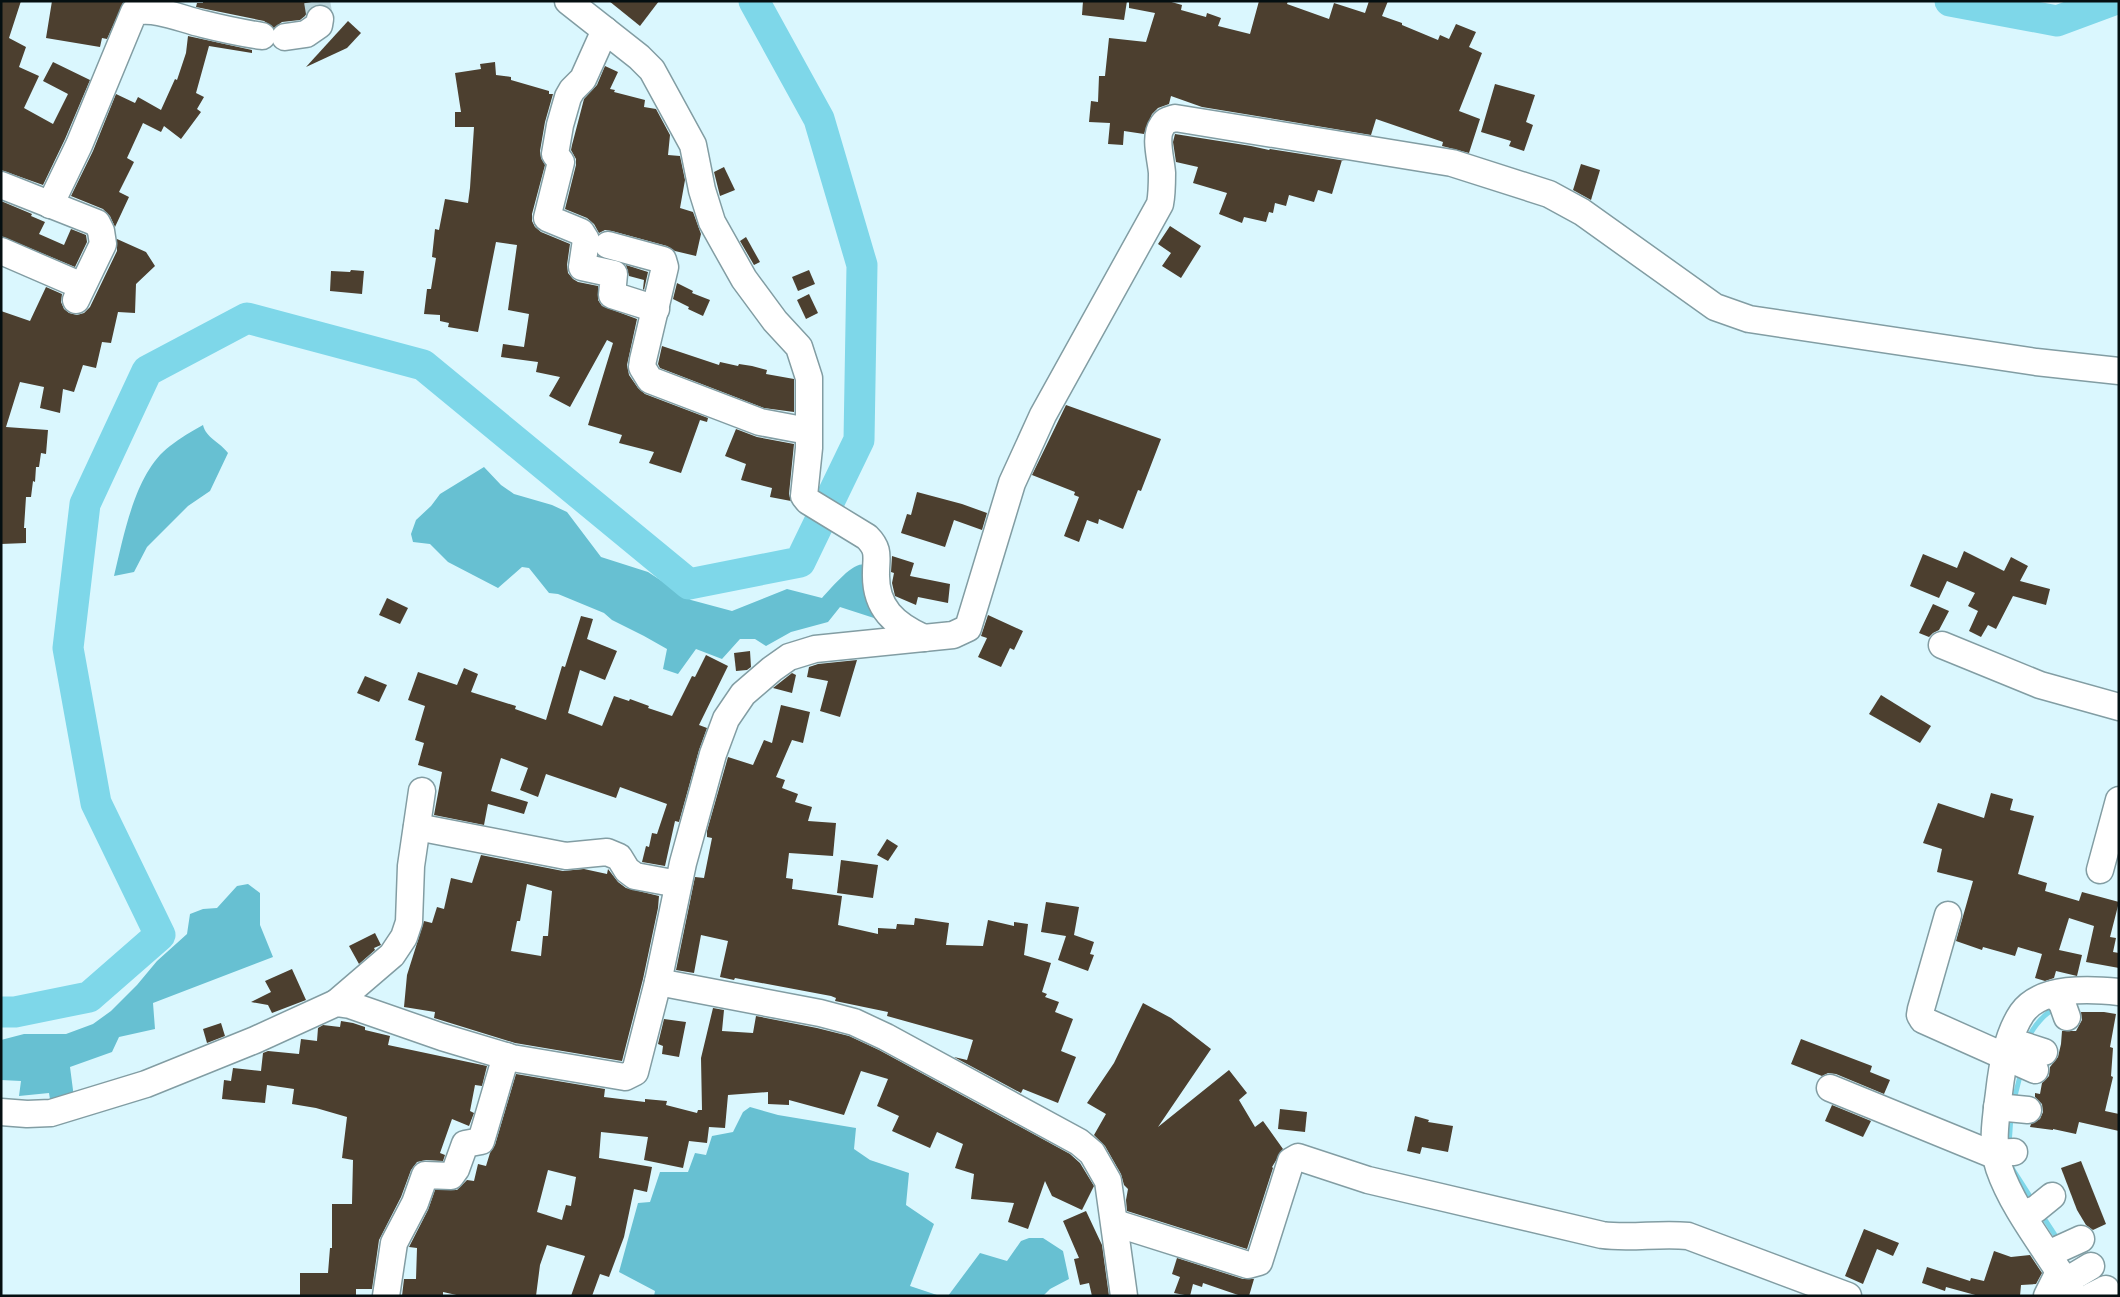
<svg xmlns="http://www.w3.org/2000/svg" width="2120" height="1297" font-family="Raleway,sans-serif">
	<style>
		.forest { fill: #67c0d2 }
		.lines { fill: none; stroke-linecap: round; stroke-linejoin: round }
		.stream { stroke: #7ed7e9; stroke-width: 5 }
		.river { stroke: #7ed7e9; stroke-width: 31 }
		.building { fill: #4c3f2f; fill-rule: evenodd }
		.minor-tunnel { stroke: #bad4da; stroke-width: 26; stroke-dasharray: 26 13; stroke-linecap: butt }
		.minor-casing { stroke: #829da3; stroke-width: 29 }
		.minor { stroke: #fff; stroke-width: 26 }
	</style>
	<rect width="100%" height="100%" fill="#daf7fe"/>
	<g class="forest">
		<path d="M203,425C206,438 220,442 228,453L210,491L188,506L147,547L134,572L114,576C124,535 135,472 170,446C180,438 192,431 203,425Z"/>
		<path d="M484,467L501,485L514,494L552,505L567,512L601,557L648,572L691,600L732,611L787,589L822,598C830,590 853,561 864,565L874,618L840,607L828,622L791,632L766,646L755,639H740L722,659L696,649L678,674L663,669L667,649L644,636L612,620L604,613L558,594L549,593L529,568L522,567L498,588L448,562L430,544L413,542L411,534L416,520L431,506L440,494Z"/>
		<path d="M248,884L260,893V925L273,957L153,1003L155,1029L119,1037L112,1052L70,1067L76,1113L53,1118L49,1093L19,1096L21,1081L1,1080V1040L24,1034H66L93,1024L111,1011L137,985L157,961L187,934L190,914L203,909L217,908L237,886Z"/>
		<path d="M750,1107L778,1115L856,1128L854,1149L870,1160L909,1173L906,1205L934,1224L910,1286L940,1296H654L655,1291L619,1272L638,1203L650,1202L660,1172H688L695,1153L706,1155L712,1136L733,1132L743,1112Z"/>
		<path d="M1029,1238H1043L1063,1251L1069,1279L1050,1289L1043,1296H948L980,1253L1007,1261L1021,1241Z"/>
	</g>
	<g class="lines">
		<g class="stream">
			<path d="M2028,1040C2031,1029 2046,1011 2057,1008"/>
			<path d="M2014,1100L2021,1072"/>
			<path d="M2009,1145L2011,1116"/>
			<path d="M2012,1168L2033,1201"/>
			<path d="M2042,1215L2059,1241"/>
		</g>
		<g class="river">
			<path d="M1950,1L2057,21L2111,1"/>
			<path d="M1,1012H15L89,997L160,935L96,803L68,648L85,504L147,371L247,318L423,365L689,584L800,562L859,440L862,265L819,119L754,1"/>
		</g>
	</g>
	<g class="building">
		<path d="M1,1H21L9,38L26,47L19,67L39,76L24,108L53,124L68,94L43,81L53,62L90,80L65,139L43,185L1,170Z"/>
		<path d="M52,1H124L107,39L102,38L100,47L46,38Z"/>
		<path d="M203,1H320V4L309,9L305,16L300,20L282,22L274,28L264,21L196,7L197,3H203Z"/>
		<path d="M609,1H659L640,26Z"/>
		<path d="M1083,1H1127L1124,20L1082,15Z"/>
		<path d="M1129,1H1168L1182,5L1181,10L1206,17L1207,13L1221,18L1218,26L1250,34L1259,1H1288L1287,4L1329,19L1334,3L1365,13L1369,1H1388L1382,16L1402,23V25L1438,40L1440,35L1449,39L1456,24L1476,32L1469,47L1482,53L1459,111L1480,119L1469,153L1442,146L1443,142L1376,119L1371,135L1202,107L1171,96L1169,104L1158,108L1152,114L1144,134L1124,131L1123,145L1108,144L1110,123L1089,122L1091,101L1098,102L1099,76H1105L1109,38L1146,42L1155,13L1129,8Z"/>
		<path d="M348,21L361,33L347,48L306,67Z"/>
		<path d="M188,36L252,50V53L209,46L196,93L204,97L197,109L201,112L181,139L164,126L161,132L143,123L127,158L134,162L119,192L129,197L115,227L110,216L103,209L71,196L93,151L116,94L135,103L138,97L161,110L175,79L177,80L186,53Z"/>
		<path d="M495,62L496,75L511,77V80L549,91V94H553L545,122L540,151L541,158L545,165L532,214V221L535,227L541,232L570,244L567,265L568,273L573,279L578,282L598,286V300L602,306L637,319L627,365L629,375L638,388L645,394L708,418L707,422L700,420L681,473L649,463L654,452L619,443L622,435L588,425L613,343L607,340L570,407L549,396L560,377L536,372L538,362L501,357L503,344L524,347L529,314L508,310L517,245L496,242L478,332L448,327L449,323L440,321V315L424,314L427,289H431L436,258L432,257L435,229L439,230L445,199L468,203L470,188L474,127H455V112H461L455,73L481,69L480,64Z"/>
		<path d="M605,66L618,72L610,89L615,90L614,92L645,100L644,107L656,109L670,135L668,155L680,156L685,180L680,208L693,212L701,234L696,256L675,251L667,246L612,231L605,230L599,233L594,224L587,218L565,209L576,165V159L571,150L572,145L584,99L597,85Z"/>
		<path d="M1495,84L1535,95L1526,122L1533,125L1524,151L1509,146L1511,141L1481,132Z"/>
		<path d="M1175,134L1251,146L1269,150L1270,149L1346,161L1342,160L1332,194L1318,190L1314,202L1289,195L1286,206L1275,203L1273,213L1269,212L1266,222L1244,217L1242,223L1219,214L1227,193L1193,183L1198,167L1176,162L1173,142Z"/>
		<path d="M1581,164L1600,170L1591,200L1573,190Z"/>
		<path d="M724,167L735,190L720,196L714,172Z"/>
		<path d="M1,201L32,214L31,216L45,222L39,234L64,245L71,229L86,235L87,242L75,267L1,236Z"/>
		<path d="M1170,226L1201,246L1181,278L1162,266L1171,253L1158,244Z"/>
		<path d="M746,237L760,262L754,265L740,241Z"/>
		<path d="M117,239L146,252L155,266L136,284L135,313L118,312L111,343L102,342L96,368L83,365L74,392L63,389L60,413L40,408L44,387L20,382L6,427L48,430L46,454L41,453L39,467H36L35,482L33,481L31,497H26L24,528H26V543L1,544V311L30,321L46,287L62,294L61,302L64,309L69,313L77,315L84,313L90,307L117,251Z"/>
		<path d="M626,265L648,272L644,290L643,289L644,280L629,276Z"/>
		<path d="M351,270L364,271L362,294L330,291L331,271L350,272Z"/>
		<path d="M809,270L815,284L798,291L792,277Z"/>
		<path d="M677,283L693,291L692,293L710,300L703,316L688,309L689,307L673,299Z"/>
		<path d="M809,294L818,313L806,319L797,300Z"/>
		<path d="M662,346L719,365L720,362L738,366L739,364L752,366L767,370L766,374L794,379V412L764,408L660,368L658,364Z"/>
		<path d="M1066,405L1161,439L1141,491L1138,490L1123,529L1099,519L1098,524L1087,520L1079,542L1064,536L1079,497L1074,495L1075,492L1032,475Z"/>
		<path d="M736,429L757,437L794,444L789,494L791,501L770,497L772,488L741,480L746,464L725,456Z"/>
		<path d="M917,492L962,504L987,513L982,530L954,520L945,547L901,533L907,514L911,515Z"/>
		<path d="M1964,551L2004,571L2011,557L2028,566L2020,581L2050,589L2046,605L2013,596L1996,629L1988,625L1981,637L1969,631L1978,611L1968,606L1975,593L1947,581L1939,598L1910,586L1923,554L1957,568Z"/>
		<path d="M892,556L914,563L910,576L950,584L948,603L918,597L916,605L895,596L892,583L894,573L891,572Z"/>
		<path d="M387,598L408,608L400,624L379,615Z"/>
		<path d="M1933,604L1949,611L1939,630L1933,633L1929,637L1919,633Z"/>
		<path d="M988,615L1023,631L1014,650L1010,648L1001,667L978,657L987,638L981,636Z"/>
		<path d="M581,616L593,619L587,639L617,651L605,680L580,670L568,713L602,726L614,696L629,701L630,699L649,706L648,708L672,716L692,676L695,677L706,655L728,666L699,725L707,728L699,750L679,822L675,821L665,866L642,862L646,846L649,847L652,833L657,834L667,804L620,787L616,798L546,774L538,797L520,790L528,768L501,758L491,791L528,802L524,814L488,804L484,825L434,815L442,772L418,765L424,743L415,740L425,706L408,700L418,672L457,685L464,668L478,674L471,692L516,706L515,709L546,720L562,666L565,667Z"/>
		<path d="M750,651L751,667L747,670L736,671L734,653Z"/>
		<path d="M857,660L840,717L820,711L828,681L807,677L809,667L818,664Z"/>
		<path d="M792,673L796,675L792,693L773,688Z"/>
		<path d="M365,676L387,685L379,702L357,693Z"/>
		<path d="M1881,695L1931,726L1920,743L1869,714Z"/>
		<path d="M781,705L810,712L803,743L792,740L776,777L785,780L782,788L798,794L795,802L812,807L808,821L836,823L833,856L789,853L786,878L793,879L792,889L842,896L838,925L878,934V928L896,929L897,924L914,925L915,918L949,923L946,945L983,946L988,920L1014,926V922L1028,924L1024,955L1051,963L1042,992L1047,994L1045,997L1059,1002L1055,1012L1073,1019L1061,1051L1076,1057L1058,1103L1023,1089L1021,1093L954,1057L967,1060L973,1040L887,1016L888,1012L835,1001L836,998L831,996L735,978L734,980L720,977L728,941L701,935L694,973L676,970L695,877L704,878L712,838L707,837V831L728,757L753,765L764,740L772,743Z"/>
		<path d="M1991,793L2013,799L2010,810L2034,816L2018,874L2047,883L2045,891L2079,901L2082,892L2119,902L2110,937L2116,938L2113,952L2119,953V968L2086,962L2094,926L2069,918L2059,950L2082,955L2077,976L2056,971L2054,978L2045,981L2035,978L2042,954L2018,947L2015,956L1983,947L1982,950L1956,941L1973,881L1937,872L1942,849L1923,843L1938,803L1984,818Z"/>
		<path d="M887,839L898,846L888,861L877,855Z"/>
		<path d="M481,855L563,871L584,869L607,874L608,869L618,882L626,888L659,896L658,908L643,979L622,1061L515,1043L434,1018L435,1012L404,1007L407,975L424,921L432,923L437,907L444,909L451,878L472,883ZM527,884L552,891L548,936H543L541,956L511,951L517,921H520Z"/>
		<path d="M841,860L878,865L873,898L837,893Z"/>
		<path d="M1046,902L1079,907L1074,935L1094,942L1090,954L1094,955L1088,971L1058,960L1066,936L1041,932Z"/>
		<path d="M375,933L381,945L374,948L375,950L359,964L349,946Z"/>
		<path d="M292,969L306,1000L272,1013L268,1005L251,1002L271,992L265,981Z"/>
		<path d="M1143,1003L1171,1018L1211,1049L1158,1127L1229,1070L1247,1093L1239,1100L1255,1127L1263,1121L1283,1149L1272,1167L1273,1168L1247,1249L1127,1211L1126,1200L1128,1189L1124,1185L1121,1174L1105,1146L1094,1135L1106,1114L1087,1103L1114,1063Z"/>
		<path d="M713,1008L724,1010L722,1031L753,1033L756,1016L817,1028L849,1036L879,1050L1070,1154L1080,1163L1094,1186L1082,1210L1052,1196L1045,1181L1028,1229L1008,1222L1014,1203L971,1199L974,1174L955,1168L963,1144L937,1132L930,1148L892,1131L899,1116L877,1106L888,1079L861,1071L844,1115L789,1100V1105L768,1104V1092L728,1095L725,1128L709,1127L707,1143L689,1141L683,1168L644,1160L648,1137L601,1132L599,1158L652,1167L647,1192L634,1189L624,1237L609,1277L600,1274L592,1296H571L585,1256L547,1245L540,1265L536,1296H461L443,1292V1296H402L404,1279H416L417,1248L409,1247L428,1210L435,1190H457L467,1180L474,1181L478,1164L486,1166L490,1153L495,1145L516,1074L605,1089L604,1097L645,1102V1099L667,1101L666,1105L697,1113L698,1110H702L701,1058ZM548,1170L576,1177L571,1206L566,1205L562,1220L537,1212Z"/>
		<path d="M2081,1012H2104L2116,1014L2110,1047L2113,1048L2111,1076L2113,1077L2105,1111L2119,1114V1131L2079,1122L2076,1134L2053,1129V1130L2030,1127L2031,1124L2040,1119L2043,1112L2042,1104L2035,1097V1093L2040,1094L2042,1083L2049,1076L2050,1067L2058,1057L2061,1044L2062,1031H2076L2082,1020Z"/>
		<path d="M664,1019L686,1022L679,1057L662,1054L663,1046L658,1044Z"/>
		<path d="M341,1021L353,1023L365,1027V1030L390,1036L388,1045L487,1066L482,1086L475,1085L470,1111L474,1113L469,1126L452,1119L440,1153L445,1155L443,1161L426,1160L417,1162L411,1170L401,1197L379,1240L372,1289H356V1296H300V1273H328L330,1248H332V1204H352L353,1160L342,1158L347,1117L316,1108L292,1104L294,1089L267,1085L265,1103L222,1099L224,1080L231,1081L233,1068L261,1071L263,1053L268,1051L299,1054L301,1039L317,1041L318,1028L323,1025L340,1027Z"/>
		<path d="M221,1023L225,1036L207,1043L203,1029Z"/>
		<path d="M1801,1039L1872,1066L1870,1072L1890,1080L1884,1094L1836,1074L1828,1073L1822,1076L1791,1064Z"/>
		<path d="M1832,1105L1871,1121L1863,1137L1825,1121Z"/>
		<path d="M1280,1109L1307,1112L1305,1132L1278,1129Z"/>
		<path d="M1415,1116L1429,1120L1428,1122L1453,1126L1448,1152L1422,1147L1420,1154L1407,1151Z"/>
		<path d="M2081,1161L2106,1224L2093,1230L2086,1225L2077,1210L2061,1168Z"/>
		<path d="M1086,1211L1102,1245L1109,1296H1092L1089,1283L1080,1285L1074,1259L1079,1258L1063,1221Z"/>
		<path d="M1864,1229L1899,1243L1893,1256L1877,1249L1863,1284L1845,1276Z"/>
		<path d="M1994,1251L2011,1257L2030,1255L2042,1273L2036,1284L2021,1285L2020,1296H1979L1946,1287L1945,1291L1922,1283L1927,1267L1970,1281L1971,1278L1984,1281Z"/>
		<path d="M1177,1258L1243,1279H1254L1249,1296H1241L1203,1283L1202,1287L1193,1284L1190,1296L1174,1293L1180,1277L1172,1274Z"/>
	</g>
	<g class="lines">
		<path class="minor-tunnel" d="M317,1L320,19"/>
		<g class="minor-casing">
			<g id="minor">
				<path d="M568,1L639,57L652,70L693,145L702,190L712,222L744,279L775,321L799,347L809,378V448L804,496L808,501L867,537C880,550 876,557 876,573C875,608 895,625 924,638"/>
				<path d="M605,30L583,79L572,90L568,97L560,125L555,154L561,162L547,218L581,232L586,240L582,267L614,274L612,295L656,309"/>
				<path d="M285,37L306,34L319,25L320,19"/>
				<path d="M1,185L97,223L101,231L103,244L76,300"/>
				<path d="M50,205L79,145L134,12C157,7 181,19 203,24C223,29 242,33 262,36"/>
				<path d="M608,245L663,260L665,267L643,360L642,367L650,380L760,422L808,431"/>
				<path d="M1,251L82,286"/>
				<path d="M1942,645L2040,685L2119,707"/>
				<path d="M417,827L566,856L607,852L619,857L627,870L635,876L678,884"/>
				<path d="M2100,870L2119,800"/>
				<path d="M1948,915L1921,1009L1920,1015L1923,1020L2035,1070"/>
				<path d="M658,982L820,1013L854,1022L886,1037L1079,1142L1092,1153L1108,1181L1124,1296"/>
				<path d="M2054,994L2062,1003L2067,1017"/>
				<path d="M336,1003L392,955L404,937L409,922L411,866L422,791"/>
				<path d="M2010,1041L2044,1052"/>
				<path d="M1830,1088L1989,1153L2014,1152"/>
				<path d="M1997,1107L2028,1110"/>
				<path d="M1,1112L27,1114L51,1113L146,1084L255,1040L336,1003L350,1005L442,1037L512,1058L625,1077L635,1072L658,982L683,863L713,754L726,719L743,694L772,669L789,657L815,649L953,635L968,628L1012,483L1043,415L1160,204C1162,194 1162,184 1162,173C1161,159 1154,137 1162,126C1165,120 1169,120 1175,118L1452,163L1549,194L1582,212L1715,307L1749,319L2036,362L2119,371"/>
				<path d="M2023,1214L2036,1209L2052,1196"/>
				<path d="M1115,1223L1248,1265L1259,1262L1291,1161L1298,1157L1368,1180L1602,1235C1630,1239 1659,1233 1688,1236L1848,1296"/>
				<path d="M2048,1254L2081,1239"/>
				<path d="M2064,1279L2076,1275L2091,1266"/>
				<path d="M386,1296L394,1243L415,1203L425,1175L451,1176L456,1169L465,1144L481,1141L506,1056"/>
				<path d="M2047,1296L2059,1272"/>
				<path d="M2074,1296C2051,1255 2014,1212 1999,1168C1991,1144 1996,1117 1999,1093C2002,1067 2007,1035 2022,1013C2041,986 2091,989 2119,992"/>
				<path d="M2092,1296L2106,1289"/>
			</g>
		</g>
		<use href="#minor" class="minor"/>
	</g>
	<rect width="2120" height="1297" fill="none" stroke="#050f11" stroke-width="5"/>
</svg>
